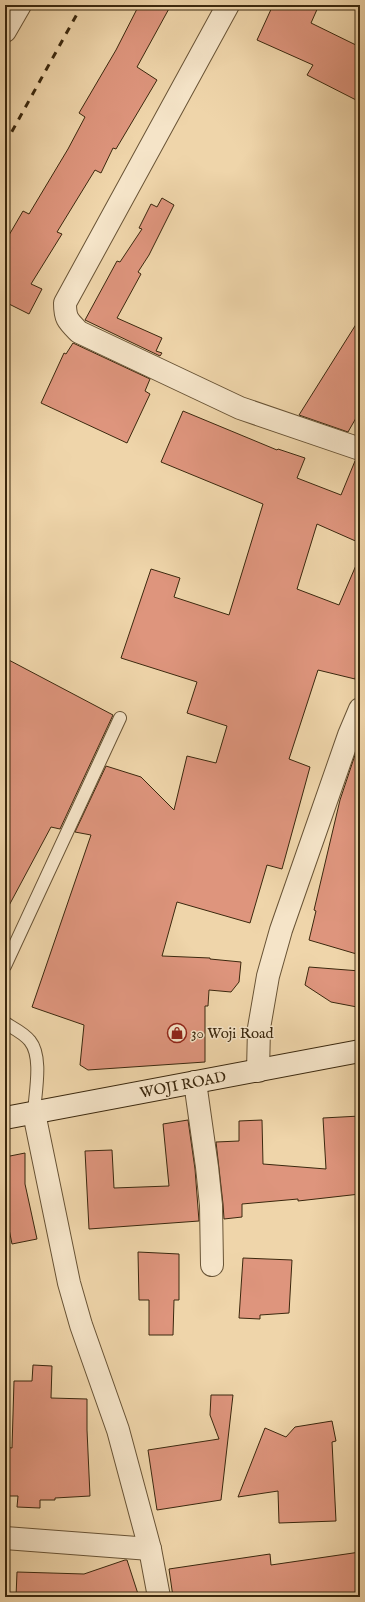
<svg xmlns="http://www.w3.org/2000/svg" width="365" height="1602" font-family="'IM FELL English',serif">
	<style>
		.building { fill: #de957d; stroke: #3b280e }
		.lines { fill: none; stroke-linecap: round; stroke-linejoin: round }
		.service-casing { stroke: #685335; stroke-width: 14 }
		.minor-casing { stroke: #685335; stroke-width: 24 }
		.secondary-casing { stroke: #3b280e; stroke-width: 24 }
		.service { stroke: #f5e4c8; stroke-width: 12 }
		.minor { stroke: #f5e4c8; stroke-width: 22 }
		.secondary { stroke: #f5e4c8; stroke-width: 22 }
		.rail { stroke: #3b280e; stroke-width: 3; stroke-dasharray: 7 7; stroke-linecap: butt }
		.labels { text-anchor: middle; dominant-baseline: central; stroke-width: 3; stroke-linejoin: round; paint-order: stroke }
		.poi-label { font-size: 15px; fill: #3b280e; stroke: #f5e4c8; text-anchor: start }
		.street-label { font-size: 15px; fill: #3b280e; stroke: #f5e4c8 }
	</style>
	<rect width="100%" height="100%" fill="#efd5aa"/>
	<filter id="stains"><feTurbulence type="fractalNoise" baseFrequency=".005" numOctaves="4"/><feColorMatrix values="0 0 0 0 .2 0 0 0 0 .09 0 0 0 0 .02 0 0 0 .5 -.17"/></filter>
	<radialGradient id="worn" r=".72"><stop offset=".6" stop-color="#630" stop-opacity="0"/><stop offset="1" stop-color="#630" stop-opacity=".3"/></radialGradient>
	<g class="building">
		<path d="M139,5H171L137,67L157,80L116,149L113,148L101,173L95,170L57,232L62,234L31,284L42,289L29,314L5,302V242L23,211L29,214L68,149L85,117L79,113L116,50Z"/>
		<path d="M273,5H319L311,23L360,47V102L307,75L313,65L257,40Z"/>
		<path d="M162,198L174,205L149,255L138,272L141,274L117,318L162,338L156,351L162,353L160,356L85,320L117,261L120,262L142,229L139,228L151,204L157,207Z"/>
		<path d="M360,318V411L348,432L299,415Z"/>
		<path d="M73,343L150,379L145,391L150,394L127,443L41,403L64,353L66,354Z"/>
		<path d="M183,411L277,450L278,449L305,458L297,478L341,495L355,461H360V543L317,524L297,589L339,605L360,556V657L355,679L318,670L289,759L310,767L282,869L267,865L250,923L177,902L162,956L210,958V959L241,962L239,982L231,992L209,990L208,1006H205V1062L88,1070L80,1065L84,1025L32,1007L91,835L75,832L106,766L141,777L174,810L187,756L216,763L227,726L187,713L197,682L121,658L151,569L180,578L174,597L229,615L263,504L161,462Z"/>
		<path d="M5,658L113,715L60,829L51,827L5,913Z"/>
		<path d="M357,749H360V955L309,940L316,911L314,910L340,800Z"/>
		<path d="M309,967L360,971V993L357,1007L331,1002L305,985Z"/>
		<path d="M360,1116V1194L298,1201V1199L242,1204V1217L224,1219L223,1204L216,1142L239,1141V1121L262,1120L263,1164L326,1169L323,1118Z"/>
		<path d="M188,1120L195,1169L199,1221L89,1229L85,1151L112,1150L114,1188L169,1186L163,1124Z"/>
		<path d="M25,1153V1184L37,1239L12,1244L5,1209V1157Z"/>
		<path d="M138,1252L179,1254V1300H174L173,1335H149V1300H139Z"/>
		<path d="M243,1258L292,1260L289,1313L260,1315V1319L239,1318Z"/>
		<path d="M33,1365L52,1366L51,1398L87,1399V1430L90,1496L55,1498V1500H40V1508L17,1507L18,1496H5V1447L12,1448L14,1381H32Z"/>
		<path d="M211,1395H233L221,1500L157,1510L148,1450L219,1439L210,1415Z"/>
		<path d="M332,1421L336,1441L332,1442L336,1521L279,1523L278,1491L238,1497L265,1428L286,1437L295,1427Z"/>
		<path d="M360,1552V1597H173L169,1569L270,1554L271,1565Z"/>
		<path d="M125,1560H127L139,1597H16L17,1572L84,1574Z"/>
	</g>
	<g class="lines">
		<g class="service-casing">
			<g id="service">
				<path d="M5,966L120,718"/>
				<path d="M5,1023C13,1028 24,1033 30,1041C43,1057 35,1093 34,1113"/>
			</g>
		</g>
		<g class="minor-casing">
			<g id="minor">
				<path d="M228,5L65,303C65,319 68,321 79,332L240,408L360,449"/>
				<path d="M5,31L20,5"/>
				<path d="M258,1071L259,1028L268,976L281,930L349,735L360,709"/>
				<path d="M195,1082L207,1167L211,1205L212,1265"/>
				<path d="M34,1113L69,1283L81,1325L118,1430L150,1549L159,1597"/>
				<path d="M5,1538L150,1549"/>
			</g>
		</g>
		<g class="secondary-casing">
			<path id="secondary" d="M5,1118L360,1051"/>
		</g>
		<use href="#service" class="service"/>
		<use href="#minor" class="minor"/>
		<use href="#secondary" class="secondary"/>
		<path class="rail" d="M5,144L82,5"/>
	</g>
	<defs>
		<g id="shop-ring" transform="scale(1)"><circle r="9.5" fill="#f5e4c8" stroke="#8f2418" stroke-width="1.5"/><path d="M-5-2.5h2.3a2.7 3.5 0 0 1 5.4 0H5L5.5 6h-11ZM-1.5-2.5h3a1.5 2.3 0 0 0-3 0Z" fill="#8f2418"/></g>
	</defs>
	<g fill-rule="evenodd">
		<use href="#shop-ring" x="177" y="1033"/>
	</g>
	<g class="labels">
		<g class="poi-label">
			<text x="191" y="1033">30 Woji Road</text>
		</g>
		<g class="street-label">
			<text transform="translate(183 1085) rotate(-11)">WOJI ROAD</text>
		</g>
	</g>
	<rect width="365" height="1602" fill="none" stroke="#efd5aa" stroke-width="20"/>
	<rect x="6" y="6" width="353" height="1590" fill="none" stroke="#3b280e" stroke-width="2"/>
	<rect x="10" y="10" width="345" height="1582" fill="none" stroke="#3b280e"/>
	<rect width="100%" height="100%" filter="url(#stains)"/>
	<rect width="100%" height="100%" fill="url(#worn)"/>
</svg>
